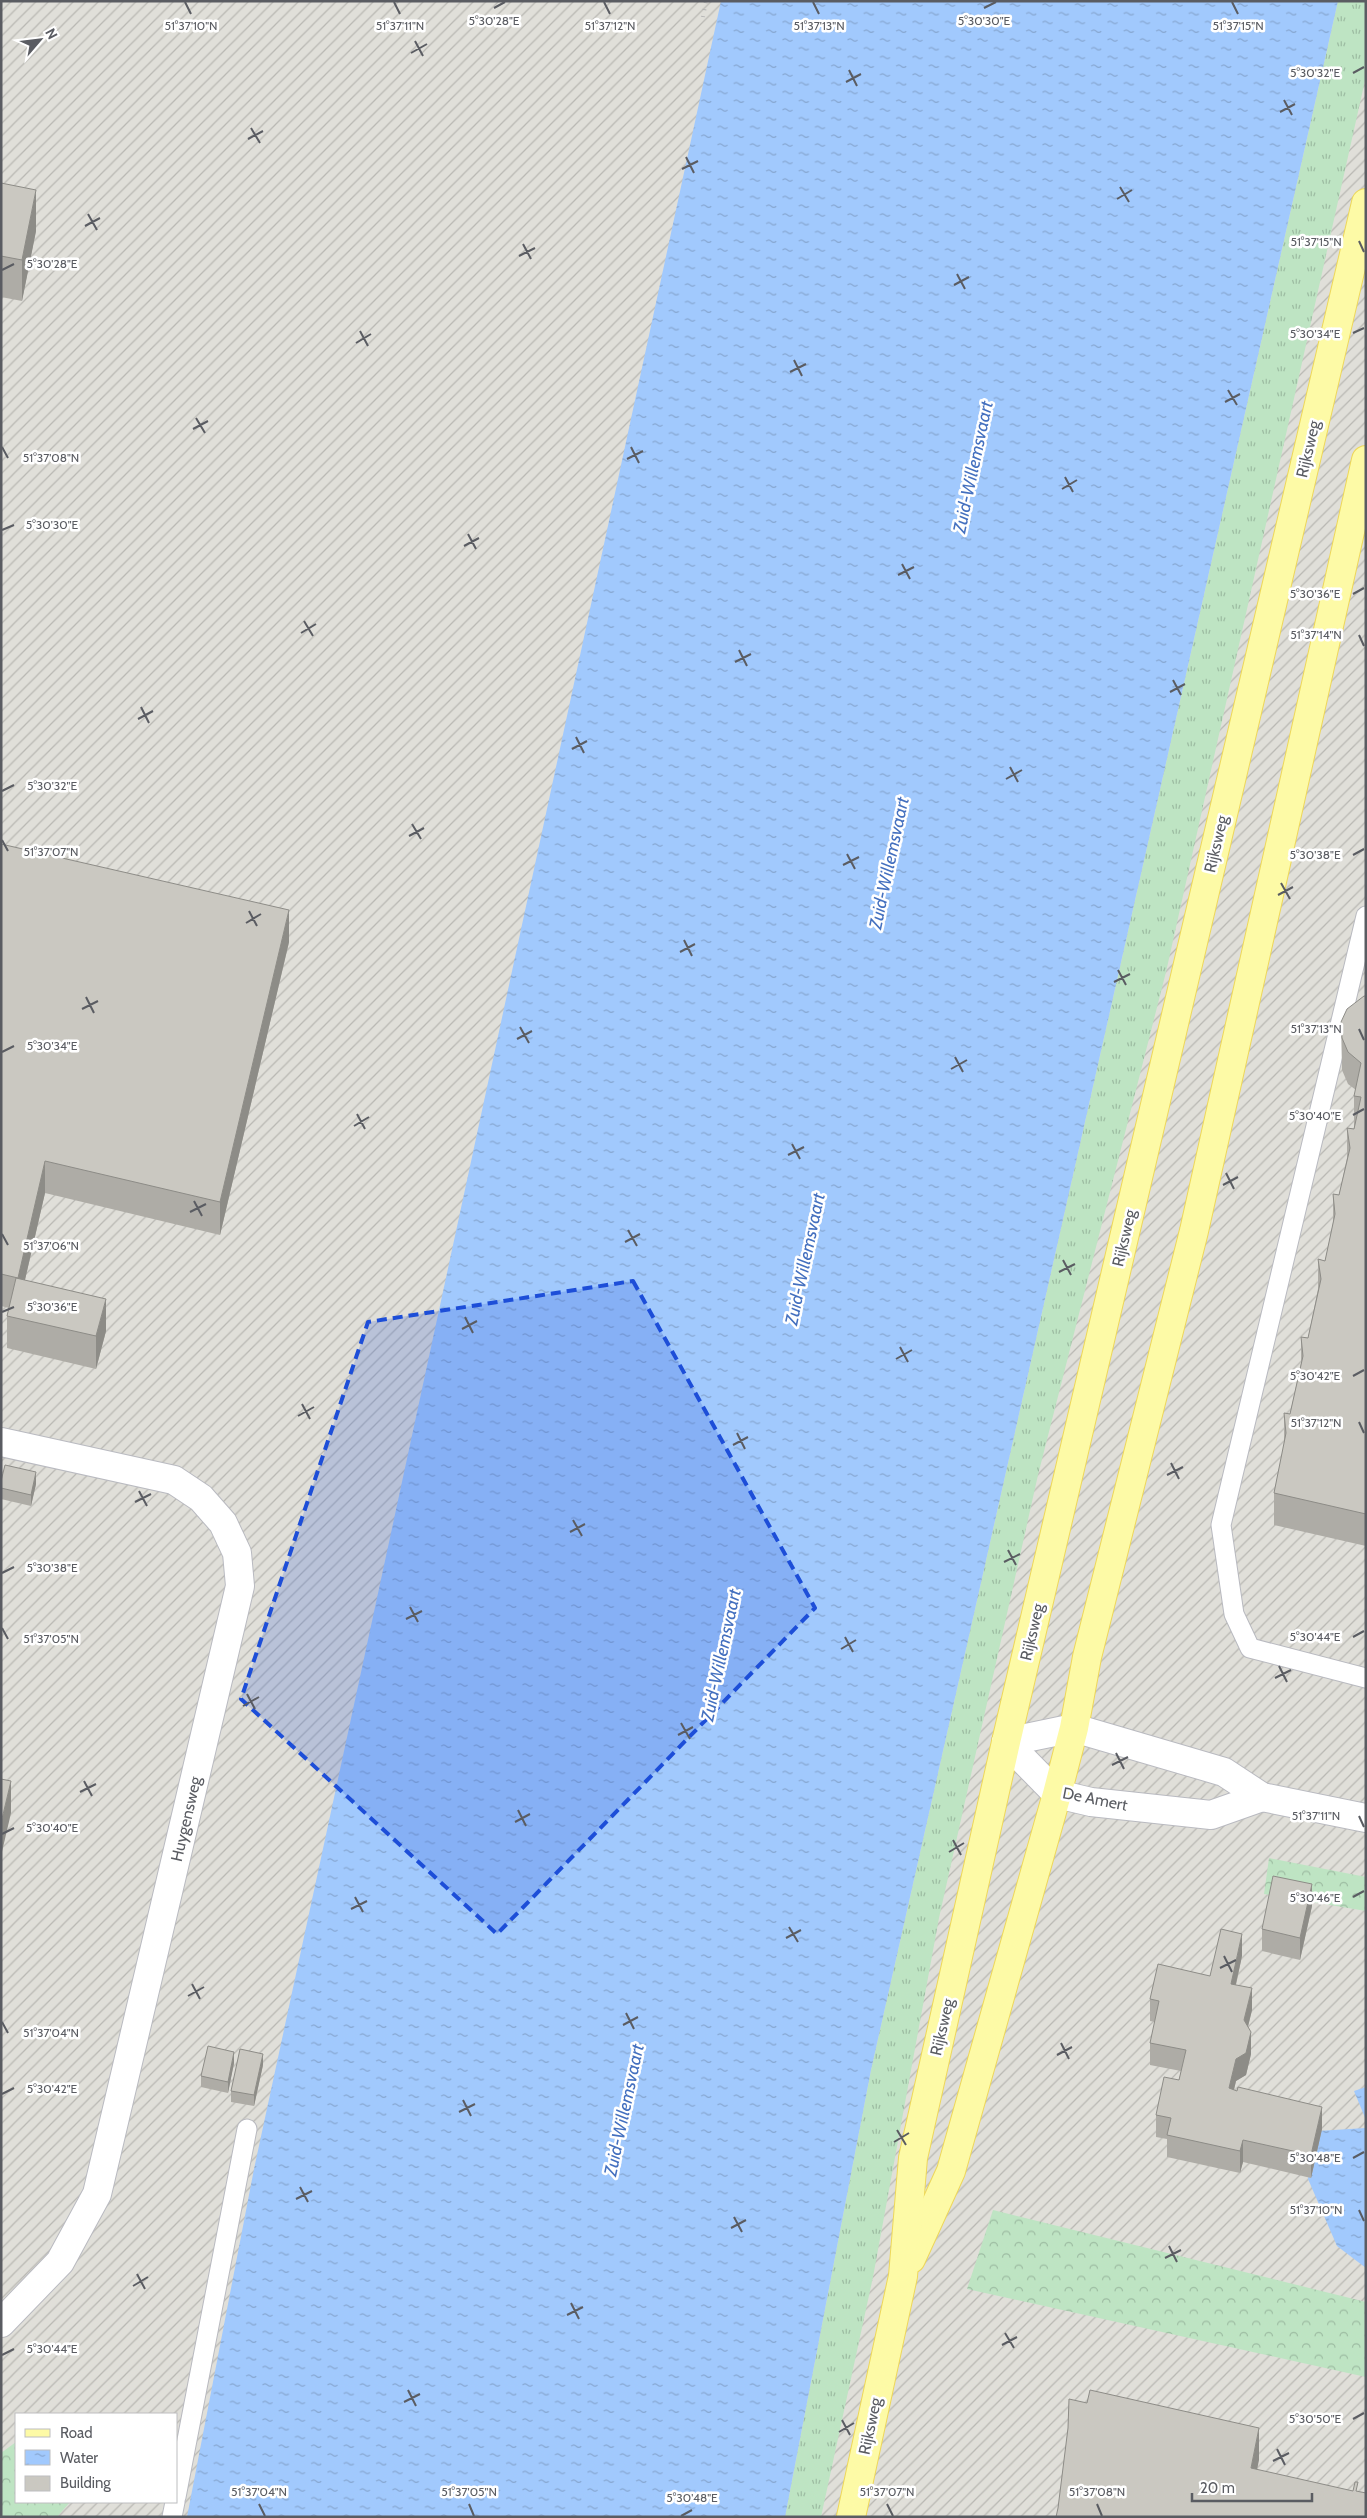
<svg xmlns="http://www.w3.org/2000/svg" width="1367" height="2518" font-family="Cabin,sans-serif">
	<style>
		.industrial { fill: url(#industrial-furrows); fill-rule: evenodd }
		.grass { fill: url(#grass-tufts) }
		.forest { fill: url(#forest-crowns) }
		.water { fill: url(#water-ripples) }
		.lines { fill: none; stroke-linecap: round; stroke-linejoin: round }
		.service-casing { stroke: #b9bac0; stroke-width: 21 }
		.minor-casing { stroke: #b9bac0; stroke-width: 30 }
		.primary-casing { stroke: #eed759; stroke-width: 30 }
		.service { stroke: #fff; stroke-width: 19 }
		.minor { stroke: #fff; stroke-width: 28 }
		.primary { stroke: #fdfaa6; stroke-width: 28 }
		.rail { stroke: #b4b5b5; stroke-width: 4; stroke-dasharray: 1 6; stroke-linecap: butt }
		.wall { fill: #aeaca6 }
		.shaded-wall { fill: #8d8c87 }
		.building { fill: #cac8c1; stroke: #8d8c87 }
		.marked { fill: #1d4ed8; fill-opacity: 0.2; stroke: #1d4ed8; stroke-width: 4; stroke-dasharray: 10 6; stroke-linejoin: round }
		.ticks { fill: none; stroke: #5a5c62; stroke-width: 2 }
		.labels { text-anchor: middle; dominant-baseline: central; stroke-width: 5; stroke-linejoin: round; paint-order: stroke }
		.street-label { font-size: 16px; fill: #5a5c62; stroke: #fff }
		.water-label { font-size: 18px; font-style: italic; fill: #4470bf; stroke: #fff }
		.ticks-label { font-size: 12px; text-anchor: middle; fill: #5a5c62; stroke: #fff; stroke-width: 5; stroke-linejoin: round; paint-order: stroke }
	</style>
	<defs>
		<pattern id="industrial-furrows" width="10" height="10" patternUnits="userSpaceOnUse" patternTransform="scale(1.25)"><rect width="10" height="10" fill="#e0dfd9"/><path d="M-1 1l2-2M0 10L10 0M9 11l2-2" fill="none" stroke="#b9b8b3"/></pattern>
		<pattern id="grass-tufts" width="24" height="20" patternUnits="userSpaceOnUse" patternTransform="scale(1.25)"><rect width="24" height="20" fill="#bee4c3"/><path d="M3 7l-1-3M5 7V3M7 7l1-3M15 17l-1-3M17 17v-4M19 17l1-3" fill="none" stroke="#9dbca2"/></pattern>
		<pattern id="forest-crowns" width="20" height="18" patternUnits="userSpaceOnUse" patternTransform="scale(1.25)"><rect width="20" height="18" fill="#bee4c3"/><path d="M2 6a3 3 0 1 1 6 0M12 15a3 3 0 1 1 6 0" fill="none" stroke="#9dbca2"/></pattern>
		<pattern id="water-ripples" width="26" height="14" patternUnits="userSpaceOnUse" patternTransform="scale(1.25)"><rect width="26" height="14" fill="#a1c9fd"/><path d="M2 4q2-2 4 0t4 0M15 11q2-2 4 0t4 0" fill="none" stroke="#86a6d0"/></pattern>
	</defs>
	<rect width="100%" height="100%" fill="#edece1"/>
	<path class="industrial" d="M1,1H1366V2517H1ZM16,2414H176V2502H16Z"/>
	<path class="grass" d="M1338,1H1366V76L1166,972L1038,1475L939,1918L873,2277L821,2517H785L871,2070Z"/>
	<g class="forest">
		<path d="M1269,1858L1366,1877V1911L1264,1894Z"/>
		<path d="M993,2210L1366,2302V2377L967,2289Z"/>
		<path d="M16,2442V2502H70L57,2517H1V2453Z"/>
	</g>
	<g class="water">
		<path d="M721,1H1338L871,2070L785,2517H187L254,2169Z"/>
		<path d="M1366,2087V2120L1354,2091Z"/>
		<path d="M1366,2128V2268L1337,2246L1308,2179L1317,2131Z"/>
	</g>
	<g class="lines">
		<g class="service-casing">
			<g id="service">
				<path d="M1366,916L1221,1525L1234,1614L1250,1648L1366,1678"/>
				<path d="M176,2497L247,2129"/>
				<path d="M172,2517L175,2502"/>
			</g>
		</g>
		<g class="minor-casing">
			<g id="minor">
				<path d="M1,1442L174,1480L201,1498L223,1523L237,1553L240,1586L97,2194L60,2262L1,2323"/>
				<path d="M1006,1742L1074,1728L1224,1772L1262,1797L1366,1818"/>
				<path d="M1006,1742L1057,1794L1091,1802L1211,1815L1262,1797"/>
			</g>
		</g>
		<g class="primary-casing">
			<g id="primary">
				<path d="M911,2259L951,2171L1057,1794L1074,1728L1087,1657L1194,1231L1366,460"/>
				<path d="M851,2517L903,2276L913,2158L1006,1742L1366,203"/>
			</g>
		</g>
		<use href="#service" class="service"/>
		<use href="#minor" class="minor"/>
		<use href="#primary" class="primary"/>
		<path class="rail" d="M703,17L706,1"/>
	</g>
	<g class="wall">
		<path d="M1,183L36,231L22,301L1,297Z"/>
		<path d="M1,844L289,942L220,1235L45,1193L25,1280L106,1331L96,1369L7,1348V1316L9,1308L1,1306Z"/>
		<path d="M1366,996V1546L1274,1525V1493L1284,1444V1413L1290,1414L1301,1363V1337L1308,1338L1318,1289V1259L1325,1261L1333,1223V1194L1339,1195L1347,1158V1128L1354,1129V1096L1356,1090L1348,1084L1342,1070L1341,1022Z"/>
		<path d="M1,1481L36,1484L31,1506L1,1499Z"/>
		<path d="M1312,1906L1300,1960L1262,1951V1929Z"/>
		<path d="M1242,1956L1236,1985L1252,2010L1248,2027L1251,2054L1246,2075L1236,2081L1234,2090L1322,2129L1311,2178L1243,2162L1240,2173L1167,2157V2139L1156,2137V2115L1179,2080L1181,2071L1150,2065V2043L1155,2022L1150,2021V1999L1210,1976Z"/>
		<path d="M234,2063L228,2093L201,2087V2076Z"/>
		<path d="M263,2065L254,2106L231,2102V2091Z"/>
	</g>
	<g class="shaded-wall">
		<path d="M36,190V231L22,301V260Z"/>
		<path d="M289,910V942L220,1235V1202Z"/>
		<path d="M45,1161V1193L18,1310V1278Z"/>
		<path d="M106,1299V1331L96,1369V1336Z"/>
		<path d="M36,1472V1484L31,1506V1495Z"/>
		<path d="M11,1781V1813L1,1856V1823Z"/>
		<path d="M1312,1884V1906L1300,1960V1938Z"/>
		<path d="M1242,1934V1956L1231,2006V1984Z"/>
		<path d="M1252,1988V2010L1244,2042V2020Z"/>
		<path d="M1251,2032V2054L1246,2075L1236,2081L1229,2110V2088L1236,2059Z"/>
		<path d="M234,2052V2063L228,2093V2082Z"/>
		<path d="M263,2054V2065L254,2106V2095Z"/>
		<path d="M1322,2107V2129L1311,2178V2155Z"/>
		<path d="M1243,2140V2162L1240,2173V2151Z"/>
		<path d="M1259,2428V2460L1251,2500V2468Z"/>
	</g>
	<g class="building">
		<path d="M1,183L36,190L22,260L1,256Z"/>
		<path d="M1,844L289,910L220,1202L45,1161L18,1278L1,1274Z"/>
		<path d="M1364,996H1366V1514L1274,1493L1286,1433L1284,1413L1290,1414L1303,1356L1301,1337L1308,1338L1321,1279L1318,1259L1325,1261L1335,1214L1333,1194L1339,1195L1350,1148L1347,1128L1354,1129L1361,1097L1354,1096L1361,1063L1348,1052L1342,1038L1341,1022L1347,1009Z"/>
		<path d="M16,1278L106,1299L96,1336L7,1316Z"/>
		<path d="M5,1465L36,1472L31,1495L1,1488V1481Z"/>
		<path d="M1,1779L11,1781L1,1823Z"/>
		<path d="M1273,1876L1312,1884L1300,1938L1262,1929Z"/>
		<path d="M1221,1929L1242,1934L1231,1984L1252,1988L1244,2020L1251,2032L1246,2053L1236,2059L1229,2088L1237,2091L1238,2087L1322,2107L1311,2155L1243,2140L1240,2151L1167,2135L1171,2118L1156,2115L1164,2077L1179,2080L1186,2050L1150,2043L1159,2001L1150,1999L1158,1964L1210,1976Z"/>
		<path d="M208,2046L234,2052L228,2082L201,2076Z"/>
		<path d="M240,2049L263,2054L254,2095L231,2091Z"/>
		<path d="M1090,2390L1259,2428L1251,2468L1353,2491L1355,2482H1358L1356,2491L1366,2493V2517H1056L1058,2508L1068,2428L1069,2399L1087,2403Z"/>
	</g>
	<path class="marked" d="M633,1281L815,1608L497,1934L241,1699L368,1322Z"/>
	<path class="ticks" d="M185,2L191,14M394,2L400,14M604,2L610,14M813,2L819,14M1232,2L1238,14M494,8L505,2M984,8L996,2M415,41L423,56M411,53L427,44M849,70L857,86M1353,73L1364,67M846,82L861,74M1284,100L1292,115M1280,112L1295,104M251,128L260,143M248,139L263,131M686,157L694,173M682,169L698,161M1120,187L1129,202M1117,199L1132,190M88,214L97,230M85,226L100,218M1359,241L1364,252M523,244L531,259M519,256L535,248M2,270L14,264M957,274L965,289M954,285L969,277M360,331L368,346M1353,333L1364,328M356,343L371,334M794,360L802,376M790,372L806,364M1228,390L1237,405M1225,402L1240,394M196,418L205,433M193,429L208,421M2,447L8,458M631,447L639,463M627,459L643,451M1065,477L1073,492M1062,489L1077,480M2,530L14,525M468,534L476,549M464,546L479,538M902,564L910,579M898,575L914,567M1353,594L1364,588M304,621L313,636M301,633L316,624M1359,635L1364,646M739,650L747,666M735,662L751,654M1173,680L1181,695M1170,692L1185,684M141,707L149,723M138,719L153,711M576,737L584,753M572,749L587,741M1010,767L1018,782M1006,779L1022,770M2,791L14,785M412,824L421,839M409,836L424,828M2,840L8,851M847,854L855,869M1353,855L1364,849M843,865L859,857M1281,883L1290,899M1278,895L1293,887M249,911L257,926M246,923L261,914M684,940L692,956M680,952L695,944M1118,970L1126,985M1114,982L1130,974M86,997L94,1013M82,1009L98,1001M520,1027L529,1043M1359,1029L1364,1040M517,1039L532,1031M2,1052L14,1046M955,1057L963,1072M951,1069L967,1060M357,1114L365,1129M1353,1115L1364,1109M354,1126L369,1117M792,1144L800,1159M788,1155L804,1147M1226,1173L1234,1189M1223,1185L1238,1177M194,1201L202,1216M190,1212L206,1204M628,1230L637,1246M2,1234L8,1245M625,1242L640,1234M1063,1260L1071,1275M1059,1272L1075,1264M2,1312L14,1307M465,1317L473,1333M462,1329L477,1321M900,1347L908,1362M896,1359L912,1350M1353,1376L1364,1370M302,1404L310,1419M298,1416L314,1407M1359,1422L1364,1433M737,1433L745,1449M733,1445L748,1437M1171,1463L1179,1479M1167,1475L1183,1467M139,1491L147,1506M135,1502L151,1494M573,1520L582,1536M570,1532L585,1524M1008,1550L1016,1565M1004,1562L1020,1554M2,1573L14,1567M410,1607L418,1622M406,1619L422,1611M2,1628L8,1639M845,1637L853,1652M1353,1637L1364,1631M841,1649L856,1640M1279,1666L1287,1682M1275,1678L1291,1670M247,1694L255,1709M243,1706L259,1697M681,1723L690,1739M678,1735L693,1727M1116,1753L1124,1769M1112,1765L1128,1757M84,1781L92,1796M80,1792L96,1784M518,1810L526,1826M1359,1816L1364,1827M515,1822L530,1814M2,1834L14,1828M953,1840L961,1855M949,1852L964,1843M355,1897L363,1912M1353,1897L1364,1891M351,1909L367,1901M789,1927L798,1942M786,1938L801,1930M1224,1956L1232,1972M1220,1968L1236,1960M192,1984L200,1999M188,1996L204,1987M626,2013L634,2029M2,2022L8,2033M623,2025L638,2017M1061,2043L1069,2059M1057,2055L1072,2047M2,2094L14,2088M463,2100L471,2116M459,2112L475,2104M897,2130L906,2145M894,2142L909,2133M1353,2158L1364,2152M300,2187L308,2202M296,2199L312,2191M1359,2210L1364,2221M734,2217L742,2232M731,2228L746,2220M1169,2246L1177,2262M1165,2258L1181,2250M137,2274L145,2289M133,2286L148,2277M571,2303L579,2319M567,2315L583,2307M1005,2333L1014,2348M1002,2345L1017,2337M2,2355L14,2349M408,2390L416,2406M404,2402L420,2394M1353,2419L1364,2413M842,2420L850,2435M839,2432L854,2423M1277,2449L1285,2465M1273,2461L1289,2453M259,2504L265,2516M469,2504L474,2516M887,2504L893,2516M1097,2504L1102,2516M681,2516L692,2510"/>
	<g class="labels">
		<g class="street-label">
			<text transform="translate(1308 449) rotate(-77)">Rijksweg</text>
			<text transform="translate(1216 844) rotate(-77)">Rijksweg</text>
			<text transform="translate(1124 1238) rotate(-77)">Rijksweg</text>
			<text transform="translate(1032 1632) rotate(-77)">Rijksweg</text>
			<text transform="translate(1095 1799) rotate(11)">De Amert</text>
			<text transform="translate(186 1819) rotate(-77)">Huygensweg</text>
			<text transform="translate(942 2027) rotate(-77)">Rijksweg</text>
			<text transform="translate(870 2426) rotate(-78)">Rijksweg</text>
		</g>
		<g class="water-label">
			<text transform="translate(973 467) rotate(-78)">Zuid-Willemsvaart</text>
			<text transform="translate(889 863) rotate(-78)">Zuid-Willemsvaart</text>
			<text transform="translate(805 1259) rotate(-78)">Zuid-Willemsvaart</text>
			<text transform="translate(721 1655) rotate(-78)">Zuid-Willemsvaart</text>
			<text transform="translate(624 2110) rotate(-78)">Zuid-Willemsvaart</text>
		</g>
	</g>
	<g class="ticks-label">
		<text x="494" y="25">5°30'28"E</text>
		<text x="984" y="25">5°30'30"E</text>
		<text x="191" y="30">51°37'10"N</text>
		<text x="400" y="30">51°37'11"N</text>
		<text x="610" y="30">51°37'12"N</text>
		<text x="819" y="30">51°37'13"N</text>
		<text x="1238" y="30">51°37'15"N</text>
		<text x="1315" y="77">5°30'32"E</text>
		<text x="1316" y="246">51°37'15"N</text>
		<text x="52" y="268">5°30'28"E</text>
		<text x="1315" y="338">5°30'34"E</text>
		<text x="51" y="462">51°37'08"N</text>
		<text x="52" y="529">5°30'30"E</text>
		<text x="1315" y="598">5°30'36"E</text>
		<text x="1316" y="639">51°37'14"N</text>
		<text x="52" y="790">5°30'32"E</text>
		<text x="51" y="856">51°37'07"N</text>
		<text x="1315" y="859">5°30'38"E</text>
		<text x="1316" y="1033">51°37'13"N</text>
		<text x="52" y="1050">5°30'34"E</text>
		<text x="1315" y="1120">5°30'40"E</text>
		<text x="51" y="1250">51°37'06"N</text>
		<text x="52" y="1311">5°30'36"E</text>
		<text x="1315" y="1380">5°30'42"E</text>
		<text x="1316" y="1427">51°37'12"N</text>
		<text x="52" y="1572">5°30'38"E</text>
		<text x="1315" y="1641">5°30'44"E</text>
		<text x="51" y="1643">51°37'05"N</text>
		<text x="1316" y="1820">51°37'11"N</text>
		<text x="52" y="1832">5°30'40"E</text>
		<text x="1315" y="1902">5°30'46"E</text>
		<text x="51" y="2037">51°37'04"N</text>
		<text x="52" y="2093">5°30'42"E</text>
		<text x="1315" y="2162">5°30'48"E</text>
		<text x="1316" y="2214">51°37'10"N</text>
		<text x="52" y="2353">5°30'44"E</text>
		<text x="1315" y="2423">5°30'50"E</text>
		<text x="259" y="2496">51°37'04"N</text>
		<text x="469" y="2496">51°37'05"N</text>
		<text x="887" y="2496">51°37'07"N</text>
		<text x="1097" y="2496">51°37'08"N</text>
		<text x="692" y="2502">5°30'48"E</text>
	</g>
	<rect width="1367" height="2518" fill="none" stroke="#5a5c62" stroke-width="5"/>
	<rect x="15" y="2413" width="162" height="90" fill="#ffffff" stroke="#bdbec0"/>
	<rect x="25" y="2429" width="25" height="8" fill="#fdfaa6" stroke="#bdbec0"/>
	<text x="60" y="2438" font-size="15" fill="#5a5c62">Road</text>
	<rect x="25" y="2450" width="25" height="15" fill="url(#water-ripples)" stroke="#bdbec0"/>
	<text x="60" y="2463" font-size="15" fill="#5a5c62">Water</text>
	<rect x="25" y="2476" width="25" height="15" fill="#cac8c1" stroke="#bdbec0"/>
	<text x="60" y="2488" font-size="15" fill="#5a5c62">Building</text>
	<g transform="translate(40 40) rotate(62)" stroke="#ffffff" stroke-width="4" paint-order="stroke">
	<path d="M0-4L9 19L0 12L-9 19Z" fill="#5a5c62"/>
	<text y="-8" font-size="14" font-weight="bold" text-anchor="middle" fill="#5a5c62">N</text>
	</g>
	<path d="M1192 2493v8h120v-8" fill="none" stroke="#5a5c62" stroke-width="2.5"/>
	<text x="1200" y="2493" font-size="15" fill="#5a5c62" stroke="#ffffff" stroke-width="4" paint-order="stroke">20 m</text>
</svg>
